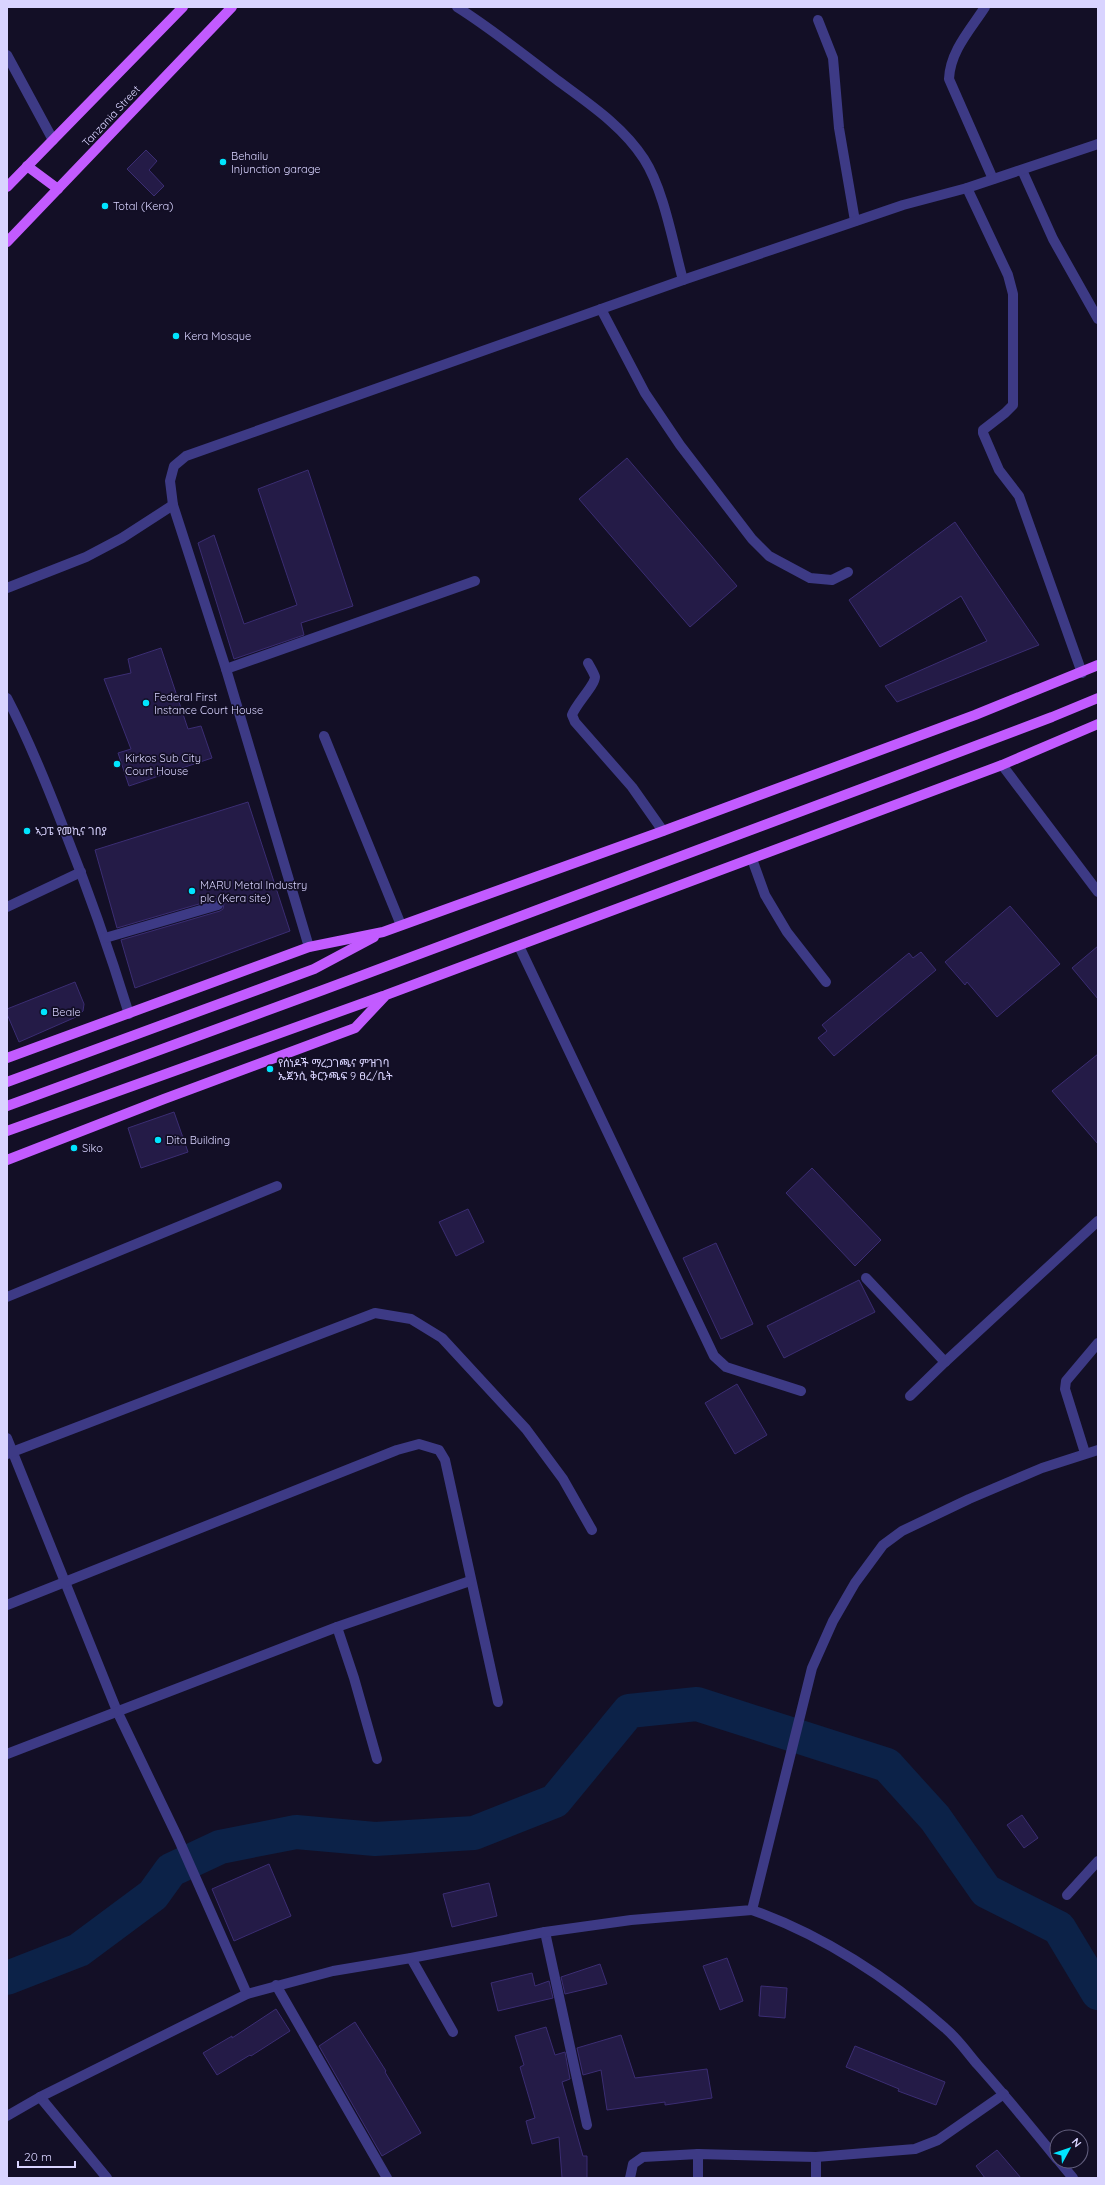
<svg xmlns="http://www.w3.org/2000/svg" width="1105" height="2185" font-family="Quicksand,'Noto Sans Ethiopic',sans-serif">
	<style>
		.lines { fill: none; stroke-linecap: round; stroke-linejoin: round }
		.river { stroke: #0c2248; stroke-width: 34 }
		.building { fill: #241b47; stroke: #3b2d73 }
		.minor { stroke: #3d3a85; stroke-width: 10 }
		.major { stroke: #c25bff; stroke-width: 10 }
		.poi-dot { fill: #00e5ff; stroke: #130f26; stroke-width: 1.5 }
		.labels { text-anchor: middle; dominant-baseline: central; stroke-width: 3.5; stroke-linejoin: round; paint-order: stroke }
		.street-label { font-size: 11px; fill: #d9d4ff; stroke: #130f26 }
		.poi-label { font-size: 11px; fill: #d9d4ff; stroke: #130f26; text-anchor: start }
	</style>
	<rect width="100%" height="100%" fill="#130f26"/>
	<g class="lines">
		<path class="river" d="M7,1978L79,1950L153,1895L171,1870L220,1847L296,1832L375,1839L474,1833L555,1801L629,1711L697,1704L887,1765L935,1818L986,1891L1059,1928L1098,1993"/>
	</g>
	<g class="building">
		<path d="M146,150L157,161L149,170L164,186L154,196L127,169Z"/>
		<path d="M627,458L737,586L690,627L579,499Z"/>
		<path d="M308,470L353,606L301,623L304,635L234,659L198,543L214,535L244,624L297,605L258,489Z"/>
		<path d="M955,522L1039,645L897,702L885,686L987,641L961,596L880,647L849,600Z"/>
		<path d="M161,648L188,729L201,726L212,758L129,786L118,753L131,749L104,679L131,673L128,659Z"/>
		<path d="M248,802L290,931L135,988L121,940L220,911L223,909L224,904L222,900L216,899L117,928L95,850Z"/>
		<path d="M1010,906L1060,964L997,1017L967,982L965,985L945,962Z"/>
		<path d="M1098,946V999L1072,968Z"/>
		<path d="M921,952L936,970L834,1056L818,1038L827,1031L822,1025L909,953L913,958Z"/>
		<path d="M75,982L84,1004L83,1011L76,1017L19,1042L7,1014V1009Z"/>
		<path d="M1098,1054V1144L1052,1091Z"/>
		<path d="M174,1112L188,1152L141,1168L128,1128Z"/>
		<path d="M812,1168L881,1240L855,1266L786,1193Z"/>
		<path d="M468,1209L484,1242L456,1256L439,1222Z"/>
		<path d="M716,1243L753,1324L721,1339L683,1258Z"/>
		<path d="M859,1280L875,1312L784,1358L767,1326Z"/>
		<path d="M737,1384L767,1435L735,1454L705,1403Z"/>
		<path d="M1022,1815L1038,1838L1024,1848L1007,1825Z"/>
		<path d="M269,1864L291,1916L234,1941L212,1889Z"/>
		<path d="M489,1883L497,1916L452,1927L443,1894Z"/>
		<path d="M727,1958L743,2001L720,2010L703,1966Z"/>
		<path d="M600,1964L607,1984L565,1994L561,1977Z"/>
		<path d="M532,1973L535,1986L549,1981L553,1998L498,2011L491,1983Z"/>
		<path d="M761,1986L787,1988L785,2018L759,2016Z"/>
		<path d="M276,2009L290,2031L251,2056L250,2055L217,2075L203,2053L232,2036V2038Z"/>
		<path d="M355,2022L386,2071L385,2072L421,2133L382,2156L319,2046Z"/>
		<path d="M546,2027L555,2055L565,2052L570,2079L562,2082L583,2156H587V2178H562L559,2137L532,2144L526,2121L535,2118L520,2067L524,2065L515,2036Z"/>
		<path d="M621,2035L635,2078L707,2069L712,2098L665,2105V2102L607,2110L601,2070L583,2075L577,2048Z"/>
		<path d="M855,2046L945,2082L936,2105L898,2091L899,2089L846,2067Z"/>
		<path d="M997,2150L1021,2178H985L976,2166Z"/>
	</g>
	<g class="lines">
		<g class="minor">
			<path d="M457,7C492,29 524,55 557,80C588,103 623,126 644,159C664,190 673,244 683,280"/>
			<path d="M985,7C971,29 950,51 949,79L993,179"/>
			<path d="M818,20L833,58L839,128L855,221"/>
			<path d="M7,55L53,140"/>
			<path d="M1022,170L1053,239L1098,319"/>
			<path d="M967,188L1008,275L1013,294V405L1005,413L983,430V433L999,470L1019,496L1082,673"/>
			<path d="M601,309L645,393L680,445L752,539L769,556L810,578L832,580L848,572"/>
			<path d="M7,588L86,557L122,538L173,505"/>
			<path d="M588,663C590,667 594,673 595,677C595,685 576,704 572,715L575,722L632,787L663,831"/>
			<path d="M226,669L475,581"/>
			<path d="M7,698C29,740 45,780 62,824C87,887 109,949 129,1014"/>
			<path d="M324,736L401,925"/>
			<path d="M1002,765L1098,892"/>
			<path d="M752,859L765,895L787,932L826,982"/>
			<path d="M7,907L81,872"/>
			<path d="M105,938L218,905"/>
			<path d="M519,946L714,1356L726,1367L801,1391"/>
			<path d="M309,947L226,669L173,505L170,481L174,466L186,456L683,280L903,205L967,188L1098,144"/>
			<path d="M866,1278L945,1362"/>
			<path d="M7,1297L277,1186"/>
			<path d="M910,1396L945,1362L1098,1221"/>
			<path d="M7,1438L117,1711L178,1838L247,1994"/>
			<path d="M1085,1453L1065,1389L1066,1381L1098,1343"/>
			<path d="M7,1454L375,1313L411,1319L442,1338L526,1429L563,1479L592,1530"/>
			<path d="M7,1605L397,1450L419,1444L439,1450L445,1460L498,1702"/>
			<path d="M337,1627L354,1678L377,1759"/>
			<path d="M7,1754L337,1627L470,1581"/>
			<path d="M1067,1895L1098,1861"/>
			<path d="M752,1910C822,1935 889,1978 945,2028C957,2038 967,2052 977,2064C1005,2095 1031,2127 1057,2159"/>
			<path d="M545,1932L587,2125"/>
			<path d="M411,1958L453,2032"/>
			<path d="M276,1985L387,2178"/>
			<path d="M40,2097L107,2178"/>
			<path d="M7,2116L40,2097L247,1994L333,1971L411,1958L545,1932L631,1920L752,1910L812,1668L833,1621L855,1583L883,1545L902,1531L969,1499L1042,1468L1098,1450"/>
			<path d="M698,2154V2178"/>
			<path d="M816,2157V2178"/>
			<path d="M1059,2161L1073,2178"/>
			<path d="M630,2178L633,2164L643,2157L698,2154L816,2157L915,2149L938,2140L1004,2094"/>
		</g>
		<g class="major">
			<path d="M27,166L58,189"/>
			<path d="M7,187L183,7"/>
			<path d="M7,242L232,7"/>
			<path d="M7,1058L309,947L383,932L663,831L975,715L1098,665"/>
			<path d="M7,1082L314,969L374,937"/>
			<path d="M7,1106L323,990L901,774L1052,717L1098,698"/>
			<path d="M7,1131L383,996"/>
			<path d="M7,1160L164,1099L355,1028L386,995L1002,765L1098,724"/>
		</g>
	</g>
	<g class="poi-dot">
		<circle cx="223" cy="162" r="4"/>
		<circle cx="105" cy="206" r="4"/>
		<circle cx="176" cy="336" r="4"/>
		<circle cx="146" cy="703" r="4"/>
		<circle cx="117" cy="764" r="4"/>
		<circle cx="27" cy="831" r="4"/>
		<circle cx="192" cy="891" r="4"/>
		<circle cx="44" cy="1012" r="4"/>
		<circle cx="270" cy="1069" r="4"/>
		<circle cx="158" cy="1140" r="4"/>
		<circle cx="74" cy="1148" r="4"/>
	</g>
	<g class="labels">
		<g class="street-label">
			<text transform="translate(111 116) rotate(-47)">Tanzania Street</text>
		</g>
		<g class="poi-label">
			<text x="231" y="156">Behailu<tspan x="231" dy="13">Injunction garage</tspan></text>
			<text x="113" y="206">Total (Kera)</text>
			<text x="184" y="336">Kera Mosque</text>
			<text x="154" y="697">Federal First<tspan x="154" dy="13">Instance Court House</tspan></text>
			<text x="125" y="758">Kirkos Sub City<tspan x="125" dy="13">Court House</tspan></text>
			<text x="35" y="831">ኣጋፔ የመኪና ገበያ</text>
			<text x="200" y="885">MARU Metal Industry<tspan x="200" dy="13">plc (Kera site)</tspan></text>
			<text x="52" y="1012">Beale</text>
			<text x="278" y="1063">የሰነዶች ማረጋገጫና ምዝገባ<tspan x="278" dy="13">ኤጀንሲ ቅርንጫፍ 9 ፀረ/ቤት</tspan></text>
			<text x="166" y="1140">Dita Building</text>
			<text x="82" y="1148">Siko</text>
		</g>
	</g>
	<rect width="1105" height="2185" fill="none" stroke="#d9d4ff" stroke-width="16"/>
	<g transform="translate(1069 2149) rotate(50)"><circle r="19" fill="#130f26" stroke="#625e7d"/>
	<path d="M0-3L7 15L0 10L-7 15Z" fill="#00e5ff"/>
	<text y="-6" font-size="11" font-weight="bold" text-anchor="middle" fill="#d9d4ff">N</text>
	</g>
	<path d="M18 2161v6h57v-6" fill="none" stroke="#d9d4ff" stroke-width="2"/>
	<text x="24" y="2161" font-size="12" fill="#d9d4ff" stroke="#130f26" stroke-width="3" paint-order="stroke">20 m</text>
</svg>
